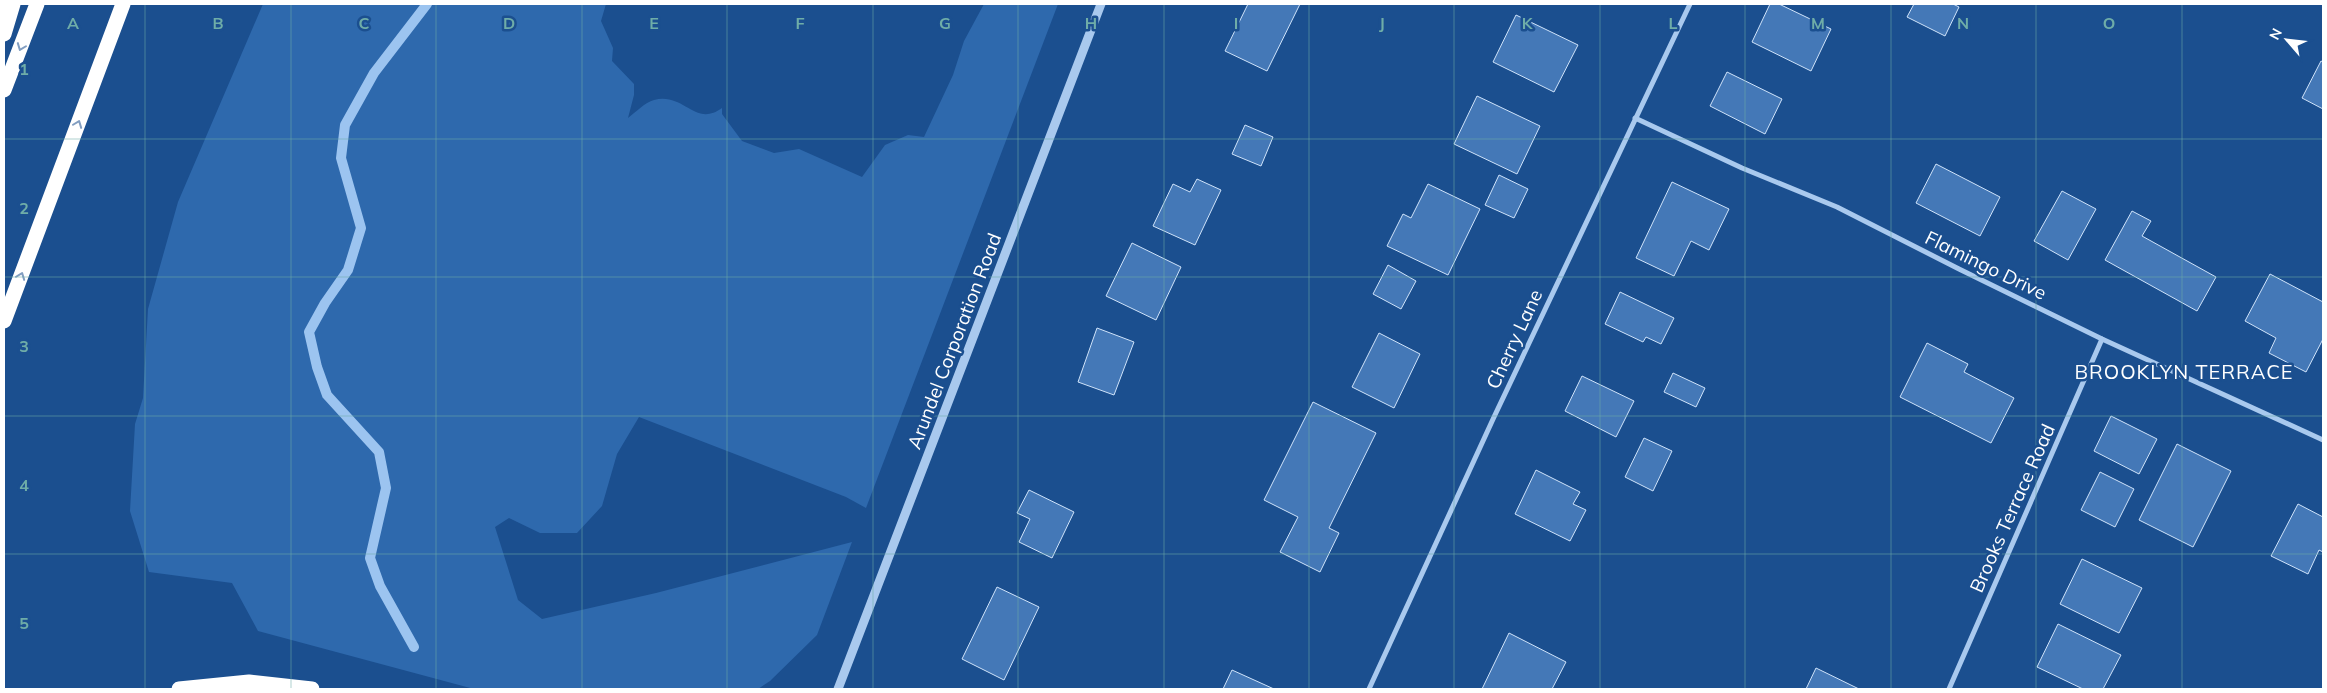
<svg xmlns="http://www.w3.org/2000/svg" width="2327" height="693" font-family="Mulish,sans-serif">
	<style>
		.green { fill: #2e69ad }
		.lines { fill: none; stroke-linecap: round; stroke-linejoin: round }
		.stream { stroke: #9cc4f0; stroke-width: 10 }
		.building { fill: #4478b7; stroke: #cfe3fa }
		.minor { stroke: #a9c9ee; stroke-width: 5 }
		.tertiary { stroke: #a9c9ee; stroke-width: 9 }
		.motorway { stroke: #fff; stroke-width: 15 }
		.oneway { stroke: #829ec1 }
		.grid { fill: none; stroke: #6fada8; stroke-width: 1; stroke-opacity: 0.55 }
		.labels { text-anchor: middle; dominant-baseline: central; stroke-width: 5; stroke-linejoin: round; paint-order: stroke }
		.street-label { font-size: 19px; fill: #fff; stroke: #1b4f8f }
		.neighbourhood-label { font-size: 20px; letter-spacing: 1px; fill: #fff; stroke: #1b4f8f }
		.grid-label { font-size: 16px; text-anchor: middle; font-weight: bold; fill: #6fada8; stroke: #1b4f8f; stroke-width: 5; stroke-linejoin: round; paint-order: stroke }
	</style>
	<rect width="100%" height="100%" fill="#1b4f8f"/>
	<path class="green" d="M263,4H606L601,21L613,48L612,61L634,84V95L628,118C635,113 645,102 654,100C684,92 695,128 722,108V114L742,141L774,153L799,149L862,177L885,145L908,135L924,137L953,75L964,41L984,4H1058L866,508L846,497L639,417L617,454L602,506L577,533H540L509,518L495,527L518,600L542,619L656,593L852,542L817,635L770,681L758,689H474L258,631L232,583L149,572L130,511L135,424L143,398L148,309L178,202Z"/>
	<g class="lines">
		<path class="stream" d="M414,647L380,586L370,558L386,488L379,452L327,395L317,367L309,332L325,303L348,270L361,228L341,158L345,125L374,73L427,4"/>
	</g>
	<g class="building">
		<path d="M1248,4H1300L1267,71L1225,51Z"/>
		<path d="M1770,4H1779L1831,29L1811,71L1752,42Z"/>
		<path d="M1914,4H1953L1959,7L1945,36L1907,17Z"/>
		<path d="M1516,15L1578,45L1554,92L1493,62Z"/>
		<path d="M2321,61L2323,62V109L2302,98Z"/>
		<path d="M1727,72L1782,99L1765,134L1710,106Z"/>
		<path d="M1477,96L1540,126L1517,174L1454,144Z"/>
		<path d="M1245,125L1273,137L1261,166L1232,154Z"/>
		<path d="M1936,164L2000,197L1980,236L1916,203Z"/>
		<path d="M1499,175L1528,189L1514,218L1485,205Z"/>
		<path d="M1197,179L1221,190L1195,245L1153,226L1173,184L1190,192Z"/>
		<path d="M1672,182L1729,209L1709,250L1691,241L1674,276L1636,258Z"/>
		<path d="M1428,184L1480,209L1448,275L1387,246L1403,214L1411,218Z"/>
		<path d="M2062,191L2096,209L2068,260L2034,241Z"/>
		<path d="M2132,211L2151,221L2142,236L2216,277L2197,311L2105,260Z"/>
		<path d="M1132,243L1181,267L1156,320L1106,296Z"/>
		<path d="M1388,265L1416,281L1401,309L1373,294Z"/>
		<path d="M2270,274L2323,302V339L2306,372L2269,353L2276,338L2245,321Z"/>
		<path d="M1620,292L1674,318L1661,344L1646,337L1643,342L1605,324Z"/>
		<path d="M1097,328L1134,342L1114,395L1078,382Z"/>
		<path d="M1379,333L1420,354L1394,408L1352,387Z"/>
		<path d="M1927,343L1968,364L1964,372L2014,398L1991,443L1900,397Z"/>
		<path d="M1673,373L1705,388L1696,407L1664,392Z"/>
		<path d="M1582,376L1634,401L1616,437L1565,411Z"/>
		<path d="M1313,402L1376,433L1329,528L1339,533L1320,572L1280,552L1298,517L1264,500Z"/>
		<path d="M2111,416L2157,439L2139,474L2094,451Z"/>
		<path d="M1644,438L1672,451L1653,491L1625,477Z"/>
		<path d="M2177,444L2231,471L2193,547L2139,520Z"/>
		<path d="M1536,470L1580,492L1573,504L1586,510L1570,541L1515,514Z"/>
		<path d="M2100,472L2134,489L2115,527L2081,510Z"/>
		<path d="M1029,490L1074,512L1052,558L1019,542L1030,519L1017,513Z"/>
		<path d="M2298,504L2323,517V552L2319,550L2308,574L2271,556Z"/>
		<path d="M2082,559L2142,588L2119,633L2060,604Z"/>
		<path d="M997,587L1039,607L1004,680L962,659Z"/>
		<path d="M2058,624L2121,655L2103,689H2083L2037,667Z"/>
		<path d="M1509,633L1566,662L1552,689H1482Z"/>
		<path d="M1816,668L1859,689H1806Z"/>
		<path d="M1232,670L1274,689H1223Z"/>
	</g>
	<g class="lines">
		<g class="minor">
			<path d="M1635,118L1742,168L1837,207L1959,269L2102,339L2323,440"/>
			<path d="M1369,689L1494,417L1690,4"/>
			<path d="M1949,689L2102,339"/>
		</g>
		<path class="tertiary" d="M838,689L1101,4"/>
		<g class="motorway">
			<path d="M4,34L13,4"/>
			<path d="M4,90L37,4"/>
			<path d="M4,321L123,4"/>
			<path d="M179,689L249,682L312,689"/>
		</g>
	</g>
	<defs><path id="oneway-chevron" d="M-2-3.5L2.5 0L-2 3.5" fill="none" stroke-width="1.6" stroke-linecap="round" stroke-linejoin="round" transform="scale(1.25)"/></defs>
	<g class="oneway">
		<use href="#oneway-chevron" transform="translate(21 47) rotate(111)"/>
		<use href="#oneway-chevron" transform="translate(78 124) rotate(-69)"/>
		<use href="#oneway-chevron" transform="translate(21 276) rotate(-69)"/>
	</g>
	<path class="grid" d="M145,4V689M291,4V689M436,4V689M582,4V689M727,4V689M873,4V689M1018,4V689M1164,4V689M1309,4V689M1454,4V689M1600,4V689M1745,4V689M1891,4V689M2036,4V689M2182,4V689M4,139H2323M4,277H2323M4,416H2323M4,554H2323"/>
	<g class="labels">
		<g class="street-label">
			<text transform="translate(1986 265) rotate(26)">Flamingo Drive</text>
			<text transform="translate(1514 339) rotate(-65)">Cherry Lane</text>
			<text transform="translate(954 341) rotate(-69)">Arundel Corporation Road</text>
			<text transform="translate(2012 508) rotate(-66)">Brooks Terrace Road</text>
		</g>
		<g class="neighbourhood-label">
			<text x="2184" y="371">BROOKLYN TERRACE</text>
		</g>
	</g>
	<g class="grid-label">
		<text x="73" y="29">A</text>
		<text x="218" y="29">B</text>
		<text x="364" y="29">C</text>
		<text x="509" y="29">D</text>
		<text x="654" y="29">E</text>
		<text x="800" y="29">F</text>
		<text x="945" y="29">G</text>
		<text x="1091" y="29">H</text>
		<text x="1236" y="29">I</text>
		<text x="1382" y="29">J</text>
		<text x="1527" y="29">K</text>
		<text x="1673" y="29">L</text>
		<text x="1818" y="29">M</text>
		<text x="1963" y="29">N</text>
		<text x="2109" y="29">O</text>
		<text x="24" y="75">1</text>
		<text x="24" y="214">2</text>
		<text x="24" y="352">3</text>
		<text x="24" y="491">4</text>
		<text x="24" y="629">5</text>
	</g>
	<rect width="2327" height="693" fill="none" stroke="#ffffff" stroke-width="10"/>
	<g transform="translate(2287 40) rotate(298)" stroke="#1b4f8f" stroke-width="4" paint-order="stroke">
	<path d="M0-4L9 19L0 12L-9 19Z" fill="#ffffff"/>
	<text y="-8" font-size="14" font-weight="bold" text-anchor="middle" fill="#ffffff">N</text>
	</g>
</svg>
